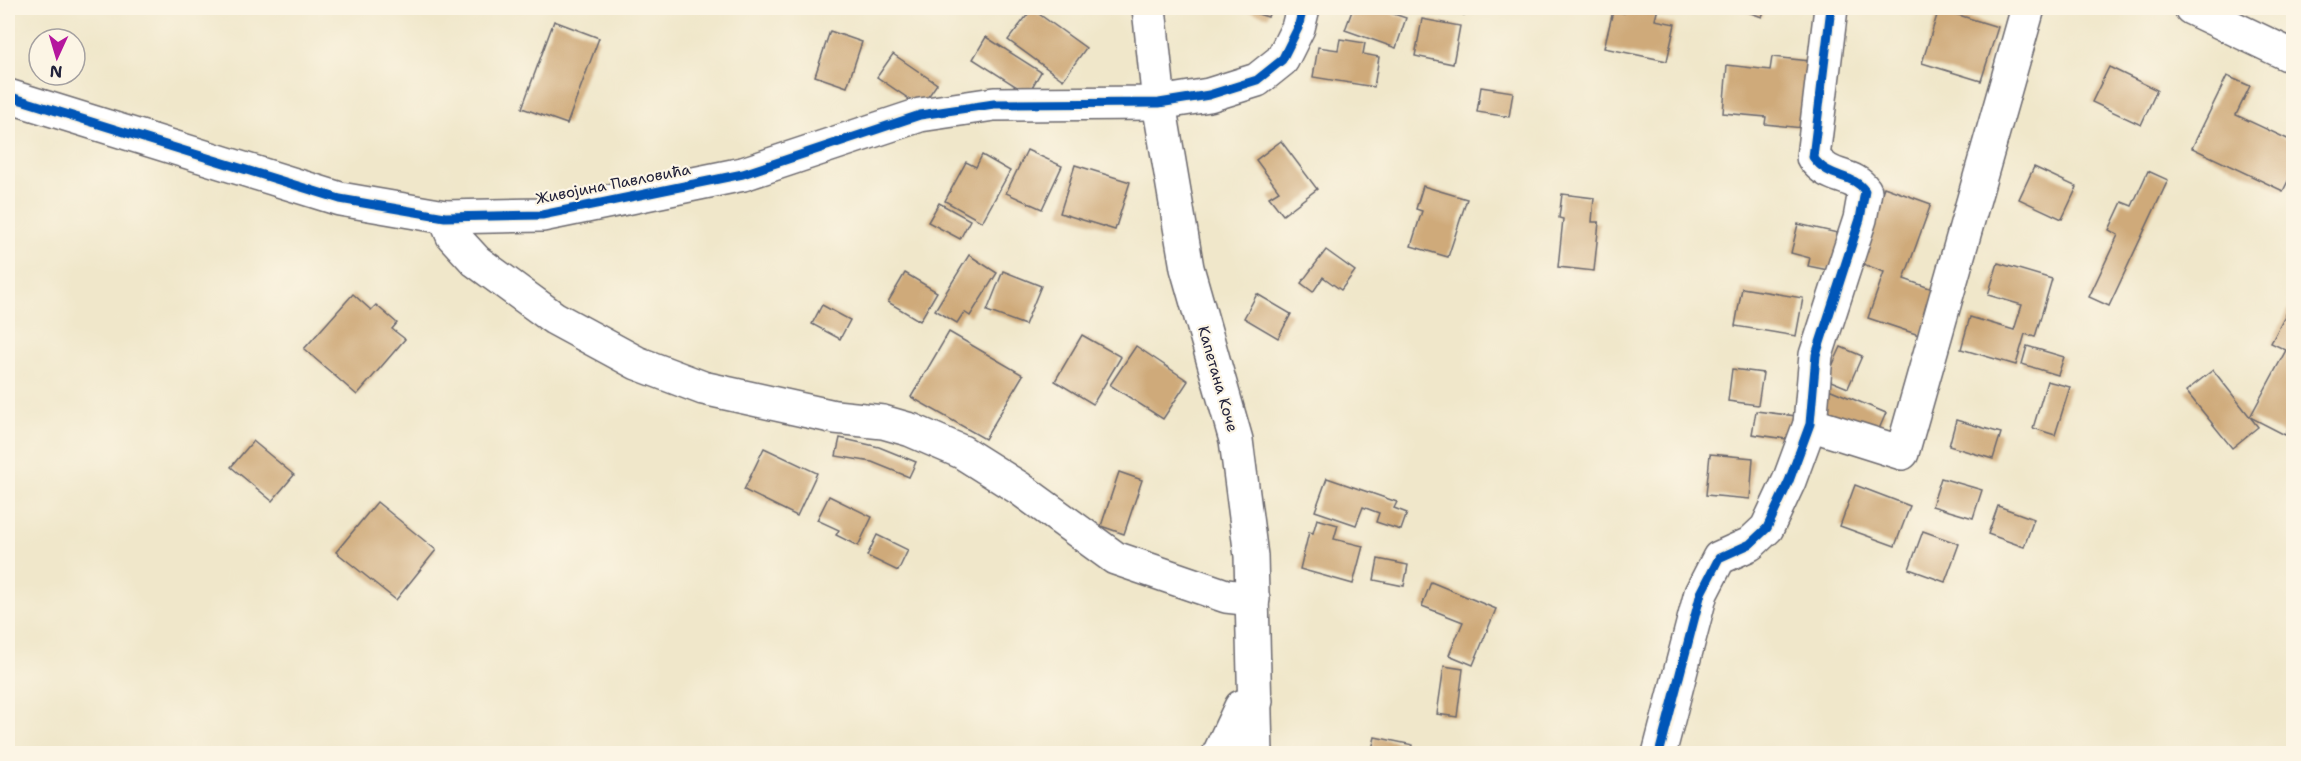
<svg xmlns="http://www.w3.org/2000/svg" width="2301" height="761" font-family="'Shantell Sans',sans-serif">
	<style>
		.building { fill: #cfaa7a }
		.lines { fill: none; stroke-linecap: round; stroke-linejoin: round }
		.minor-casing { stroke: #6a676d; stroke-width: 36 }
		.minor { stroke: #fff; stroke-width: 33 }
		.cycleway-casing { stroke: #fcf5e5; stroke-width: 13 }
		.cycleway { stroke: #0057b8; stroke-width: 9 }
		.labels { text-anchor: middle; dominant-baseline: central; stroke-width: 4.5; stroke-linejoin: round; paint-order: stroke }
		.street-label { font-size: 15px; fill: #22223b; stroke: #fcf5e5 }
	</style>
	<rect width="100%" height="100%" fill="#fcf5e5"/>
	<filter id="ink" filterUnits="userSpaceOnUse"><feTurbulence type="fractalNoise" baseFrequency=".0167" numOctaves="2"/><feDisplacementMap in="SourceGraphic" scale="12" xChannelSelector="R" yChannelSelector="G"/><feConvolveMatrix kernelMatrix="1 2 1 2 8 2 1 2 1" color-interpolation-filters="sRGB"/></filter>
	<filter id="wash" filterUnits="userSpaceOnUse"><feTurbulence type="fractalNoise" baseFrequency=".008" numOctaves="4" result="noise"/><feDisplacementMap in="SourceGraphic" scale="24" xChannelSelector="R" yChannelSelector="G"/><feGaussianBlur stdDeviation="1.35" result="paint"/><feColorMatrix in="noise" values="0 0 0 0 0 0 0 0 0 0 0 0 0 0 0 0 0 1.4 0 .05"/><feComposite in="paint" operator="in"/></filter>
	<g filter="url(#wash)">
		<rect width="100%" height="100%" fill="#f0e7ca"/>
		<g id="blocks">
			<g class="building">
				<path d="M1238,8H1271L1268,17Z"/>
				<path d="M1353,8H1376L1406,18L1396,48L1345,30Z"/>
				<path d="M1448,8H1467L1464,15Z"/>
				<path d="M1626,8H1658L1655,20L1675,24L1667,61L1604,48L1613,11L1624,13Z"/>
				<path d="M1737,8H1765L1762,17Z"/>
				<path d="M1032,9L1086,48L1063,80L1008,40Z"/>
				<path d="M1939,9L1998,27L1981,81L1922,63Z"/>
				<path d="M1422,19L1460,26L1453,64L1415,56Z"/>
				<path d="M554,21L599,38L567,124L522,108Z"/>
				<path d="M830,31L862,42L847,87L815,76Z"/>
				<path d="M986,37L1041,72L1028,94L973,59Z"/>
				<path d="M1340,39L1365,43L1363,54L1379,57L1374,87L1313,77L1318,47L1338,50Z"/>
				<path d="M893,54L937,84L921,107L877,77Z"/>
				<path d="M1772,57L1810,61L1803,128L1765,124L1766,117L1723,113L1727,65L1770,70Z"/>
				<path d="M2109,67L2157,90L2141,125L2092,102Z"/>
				<path d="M2227,76L2250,86L2236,115L2294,142V169L2283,191L2192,148Z"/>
				<path d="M1481,87L1513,92L1509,117L1477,112Z"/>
				<path d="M1281,141L1317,189L1283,215L1269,197L1279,191L1256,160Z"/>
				<path d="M1027,150L1062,166L1042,209L1006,193Z"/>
				<path d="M982,155L1010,171L982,222L945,201L966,162L976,167Z"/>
				<path d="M1075,165L1130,182L1115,230L1060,213Z"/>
				<path d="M2034,167L2077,187L2062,219L2019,199Z"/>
				<path d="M2148,171L2168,180L2109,306L2089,297L2118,235L2109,230L2122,202L2132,206Z"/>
				<path d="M1423,186L1467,199L1448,257L1411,246L1422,211L1416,209Z"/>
				<path d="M1884,187L1931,204L1904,279L1938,291L1922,336L1868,318L1884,272L1858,262Z"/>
				<path d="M1562,194L1594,198L1592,222H1599L1594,271L1558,267L1563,219L1559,218Z"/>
				<path d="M939,203L970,220L960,239L928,222Z"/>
				<path d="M1798,224L1842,234L1833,271L1808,266L1810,258L1791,253Z"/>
				<path d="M1326,250L1355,271L1341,290L1323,277L1313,292L1301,283Z"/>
				<path d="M969,255L997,273L970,316L964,312L957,323L935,310Z"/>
				<path d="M1998,263L2052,279L2035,337L2025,334L2016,365L1961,349L1970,317L2014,330L2022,305L1988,295Z"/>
				<path d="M1003,271L1041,286L1025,325L987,311Z"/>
				<path d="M905,273L937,292L920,321L888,302Z"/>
				<path d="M1742,288L1803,298L1796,336L1735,326Z"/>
				<path d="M353,294L371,310L376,305L397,323L392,329L405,339L357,395L304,349Z"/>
				<path d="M1257,294L1291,314L1278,338L1244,318Z"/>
				<path d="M2294,299V419L2285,435L2250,417L2286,350L2271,343Z"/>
				<path d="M822,305L850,320L840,339L812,324Z"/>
				<path d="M949,332L1023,375L985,439L911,397Z"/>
				<path d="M1082,335L1121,357L1093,404L1055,381Z"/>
				<path d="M1136,346L1188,381L1163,419L1110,385Z"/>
				<path d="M2027,346L2064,357L2058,375L2022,364Z"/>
				<path d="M1841,347L1862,356L1848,388L1826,379Z"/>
				<path d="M1732,369L1763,373L1758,405L1728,401Z"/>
				<path d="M2213,370L2258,427L2232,448L2186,391Z"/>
				<path d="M2047,381L2070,387L2055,435L2033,428Z"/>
				<path d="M1824,387L1886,413L1876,436L1815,410Z"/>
				<path d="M1756,411L1796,416L1793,440L1752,434Z"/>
				<path d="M1956,420L2001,433L1993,459L1949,446Z"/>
				<path d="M840,438L879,447L916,462L909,477L872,462L836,456Z"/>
				<path d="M253,441L294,475L272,501L231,467Z"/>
				<path d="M764,448L817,473L797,516L744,490Z"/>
				<path d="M1710,454L1753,458L1750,499L1706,495Z"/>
				<path d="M1119,472L1142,480L1124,534L1101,526Z"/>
				<path d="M1327,478L1397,502L1394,508L1407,513L1401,530L1376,522L1379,513L1363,507L1356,525L1315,511Z"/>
				<path d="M1941,478L1982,490L1973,518L1932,506Z"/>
				<path d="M1855,485L1910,506L1895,546L1840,526Z"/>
				<path d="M829,496L872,517L858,546L836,535L839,530L817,520Z"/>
				<path d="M377,502L436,550L396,600L336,552Z"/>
				<path d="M1998,506L2034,519L2024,547L1988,534Z"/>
				<path d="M1317,519L1338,525L1334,539L1363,546L1353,584L1300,569L1309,532L1313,533Z"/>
				<path d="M1923,531L1959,544L1945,582L1909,569Z"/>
				<path d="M877,535L908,550L898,571L867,556Z"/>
				<path d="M1378,559L1408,565L1404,586L1374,580Z"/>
				<path d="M1431,582L1496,609L1473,665L1449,655L1463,622L1422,606Z"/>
				<path d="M1444,666L1463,669L1457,717L1437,714Z"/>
				<path d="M1375,737L1413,745L1412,753H1371Z"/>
			</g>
		</g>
	</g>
	<g filter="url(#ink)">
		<use href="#blocks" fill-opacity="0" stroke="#6a676d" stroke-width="1.5"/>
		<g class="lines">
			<g class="minor-casing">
				<g id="minor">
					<path d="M1149,8L1159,103L1187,268L1236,440L1251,556L1256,754"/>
					<path d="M2191,8L2294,57"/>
					<path d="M8,96L340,199L445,217L542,215L743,174L920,115L994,104L1159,103L1209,95L1257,80L1282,60L1298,28L1303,8"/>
					<path d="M445,217L453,236L476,261L554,318L637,363L703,388L835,417L883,422L911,430L962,452L1019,488L1115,558L1226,596L1253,599"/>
					<path d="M1810,424L1902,453L2028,8"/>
					<path d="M1219,754L1241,707L1256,701"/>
					<path d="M1659,754L1701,593L1719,558L1750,544L1767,528L1789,481L1810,424L1816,355L1860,219L1865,191C1852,172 1830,181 1813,157L1831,8"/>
				</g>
			</g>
			<use href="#minor" class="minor"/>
			<g class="cycleway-casing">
				<g id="cycleway">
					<path d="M8,96L340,199L445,217L542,215L743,174L920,115L994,104L1159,103L1209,95L1257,80L1282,60L1298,28L1303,8"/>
					<path d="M1659,754L1701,593L1719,558L1750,544L1767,528L1789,481L1810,424L1816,355L1860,219L1865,191C1852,172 1830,181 1813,157L1831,8"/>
				</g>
			</g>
			<use href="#cycleway" class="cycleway"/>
		</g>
	</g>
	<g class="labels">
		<g class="street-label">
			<text transform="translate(613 184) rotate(-11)">Живојина Павловића</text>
			<text transform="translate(1218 379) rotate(74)">Капетана Коче</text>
		</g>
	</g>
	<rect width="2301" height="761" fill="none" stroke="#fcf5e5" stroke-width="30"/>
	<g transform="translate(57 57) rotate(184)"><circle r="28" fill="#fcf5e5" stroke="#a5a1a1" stroke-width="1.5"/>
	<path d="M0-4.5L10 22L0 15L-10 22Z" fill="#b5179e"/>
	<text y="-9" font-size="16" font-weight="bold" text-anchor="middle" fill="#22223b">N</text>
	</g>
</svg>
